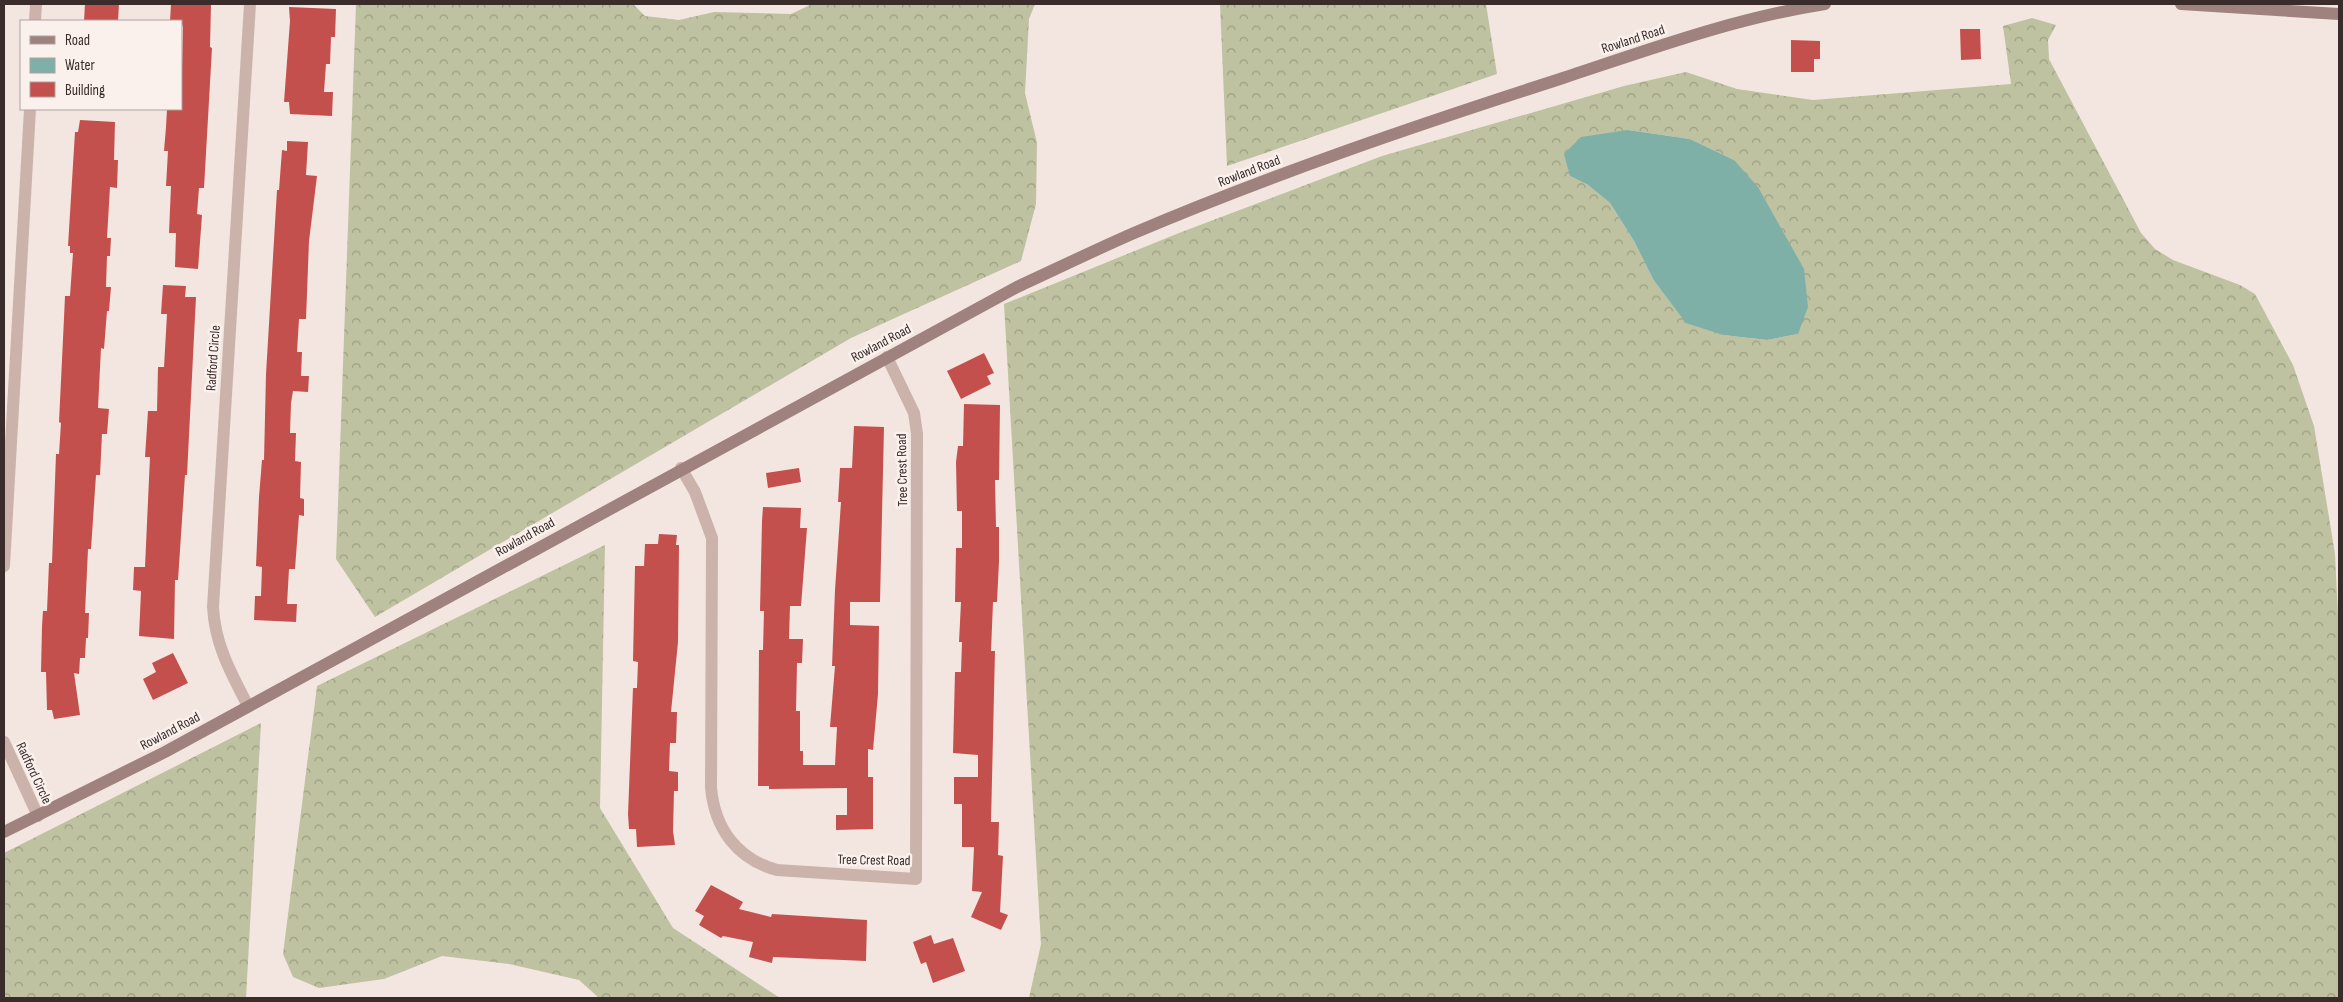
<svg xmlns="http://www.w3.org/2000/svg" width="2343" height="1002" font-family="'Sofia Sans Condensed',sans-serif">
	<style>
		.forest { fill: url(#forest-crowns); fill-rule: evenodd }
		.water { fill: #7fb0a7 }
		.building { fill: #c4504d }
		.lines { fill: none; stroke-linecap: round; stroke-linejoin: round }
		.street { stroke: #cbb3ac; stroke-width: 12 }
		.secondary { stroke: #9f827d; stroke-width: 12 }
		.labels { text-anchor: middle; dominant-baseline: central; stroke-width: 5; stroke-linejoin: round; paint-order: stroke }
		.street-label { font-size: 14px; fill: #392c2b; stroke: #faf1ed }
	</style>
	<defs>
		<pattern id="forest-crowns" width="20" height="18" patternUnits="userSpaceOnUse" patternTransform="scale(1.25)"><rect width="20" height="18" fill="#bec2a0"/><path d="M2 6a3 3 0 1 1 6 0M12 15a3 3 0 1 1 6 0" fill="none" stroke="#9b9e83"/></pattern>
	</defs>
	<rect width="100%" height="100%" fill="#f3e6e0"/>
	<g class="forest">
		<path d="M356,4H633L645,16L679,20L714,12L791,14L812,4H1035L1029,19L1025,93L1037,143L1036,204L1021,261L851,338L375,617L336,559Z"/>
		<path d="M1220,4H1486L1497,74L1227,166Z"/>
		<path d="M2032,18L2056,25L2048,40L2049,59L2141,233L2155,249L2173,260L2240,285L2255,294L2293,365L2314,426L2335,554L2339,635V998H1029L1041,944L1004,304L1179,233L1382,156L1624,86L1686,72L1737,89L1813,100L2011,84L2003,26ZM1628,130L1690,139L1734,160L1798,334L1767,340L1723,335L1653,279L1634,241L1610,203L1588,185L1570,176Z"/>
		<path d="M605,545L600,808L673,928L780,998H599L579,980L509,964L442,956L384,979L319,988L293,977L283,954L317,686Z"/>
		<path d="M261,723L246,998H4V853Z"/>
	</g>
	<path class="water" d="M1628,130L1690,139L1734,160L1758,187L1804,269L1808,307L1798,334L1767,340L1723,335L1686,323L1653,279L1634,241L1610,203L1588,185L1570,176L1564,154L1581,137Z"/>
	<g class="building">
		<path d="M85,4H119L118,21H84Z"/>
		<path d="M171,4H211L210,47L212,48L204,188H199L197,214L202,215L198,269L175,267L176,233H169L171,186H166L168,151H164L166,127L167,109H181L183,27L181,21H170Z"/>
		<path d="M289,7L336,9L335,37H331L330,64H326L324,92H333L332,116L290,114L289,102H284L290,21Z"/>
		<path d="M1960,29H1980L1981,59L1961,60Z"/>
		<path d="M1791,40L1820,41V59H1814V72H1791Z"/>
		<path d="M80,120L115,122L114,160H118L117,188L110,187L107,238H111L110,256H107L106,287H111L109,311H107L104,349L101,348L98,408L109,409L107,434H102L100,475H96L91,549H88L85,613H89L88,638H86L85,658H80L79,674L74,673L80,715L54,719L52,710H47L46,672H41L42,626L43,611H47L49,563H52L56,454H59L61,423L59,422L64,318L65,296H70L73,253H70V246H68L75,132H78Z"/>
		<path d="M287,141L308,142L306,175L317,176L309,241L306,319H299L297,352H302L301,376H309L308,392L293,391L291,403L290,433H296L295,461L301,462L300,498L304,499V516L299,515L295,569H289L287,604H297L296,622L254,620L255,596H261L262,567L256,566L259,497L262,460H264L266,374L277,190H279L282,150L287,151Z"/>
		<path d="M163,285L186,286L185,297H196L187,475H185L178,580H175L174,639L139,636L141,591L133,590L134,567H145L150,457H145L148,411H157L158,367H164L167,314H161Z"/>
		<path d="M984,353L994,373L987,376L991,384L961,399L947,371Z"/>
		<path d="M964,404L1000,405L999,480H995L996,527H999V561L997,602H993L991,651H995L991,822H999L998,855L1003,856L1000,912L1008,915L1001,930L971,917L982,892L972,891L974,847H962V804H954V777H978V755L953,753L955,672H961L962,642H959L961,602H955L956,548H962V511H957L956,462L958,446H963Z"/>
		<path d="M854,426L884,427L880,602H850V625L879,626L878,694L873,750L868,749V777H873V829L836,830V815H847V788L769,789V786H758L759,650H763L764,611H760L762,521L763,507L801,508L800,528H807L801,606H790L789,639H803L802,663H797L796,711H800V751H803V765H835L837,727H830L835,666H832L835,590L841,502H838L840,468H852Z"/>
		<path d="M799,468L801,482L768,488L766,473Z"/>
		<path d="M659,534L677,535L676,545H679L678,642L671,712H677L676,743H670L669,771L678,772V791H674L673,831L675,845L637,847L636,829H629L628,814L633,688H637L638,662L633,661L635,566H644L645,544H658Z"/>
		<path d="M173,653L188,683L153,700L143,679L156,672L152,663Z"/>
		<path d="M711,885L743,902L739,909L771,917L772,914L867,920L866,961L773,957L772,963L749,957L753,942L723,936L721,938L699,925L704,916L695,911Z"/>
		<path d="M931,935L934,944L953,938L965,971L933,983L926,962L921,964L913,942Z"/>
	</g>
	<g class="lines">
		<g class="street">
			<path d="M35,21L36,4"/>
			<path d="M681,468L695,492L712,538L711,788C715,829 737,859 777,870L916,879L917,434L914,413L887,357"/>
			<path d="M4,566L30,109"/>
			<path d="M248,706C231,673 215,645 213,607L250,4"/>
			<path d="M4,742L38,816"/>
		</g>
		<g class="secondary">
			<path d="M2181,4L2339,14"/>
			<path d="M4,832L165,752L1017,287C1056,269 1095,250 1134,233C1273,174 1417,125 1560,79C1648,50 1734,18 1825,4"/>
		</g>
	</g>
	<g class="labels">
		<g class="street-label">
			<text transform="translate(1633 39) rotate(-18)">Rowland Road</text>
			<text transform="translate(1249 171) rotate(-21)">Rowland Road</text>
			<text transform="translate(881 343) rotate(-28)">Rowland Road</text>
			<text transform="translate(213 358) rotate(-86)">Radford Circle</text>
			<text transform="translate(902 470) rotate(-91)">Tree Crest Road</text>
			<text transform="translate(525 537) rotate(-29)">Rowland Road</text>
			<text transform="translate(170 731) rotate(-28)">Rowland Road</text>
			<text transform="translate(34 773) rotate(65)">Radford Circle</text>
			<text transform="translate(874 860) rotate(1)">Tree Crest Road</text>
		</g>
	</g>
	<rect width="2343" height="1002" fill="none" stroke="#392c2b" stroke-width="10"/>
	<rect x="20" y="20" width="162" height="90" fill="#faf1ed" stroke="#ada29f"/>
	<rect x="30" y="36" width="25" height="8" fill="#9f827d" stroke="#ada29f"/>
	<text x="65" y="45" font-size="15" fill="#392c2b">Road</text>
	<rect x="30" y="58" width="25" height="15" fill="#7fb0a7" stroke="#ada29f"/>
	<text x="65" y="70" font-size="15" fill="#392c2b">Water</text>
	<rect x="30" y="82" width="25" height="15" fill="#c4504d" stroke="#ada29f"/>
	<text x="65" y="95" font-size="15" fill="#392c2b">Building</text>
</svg>
